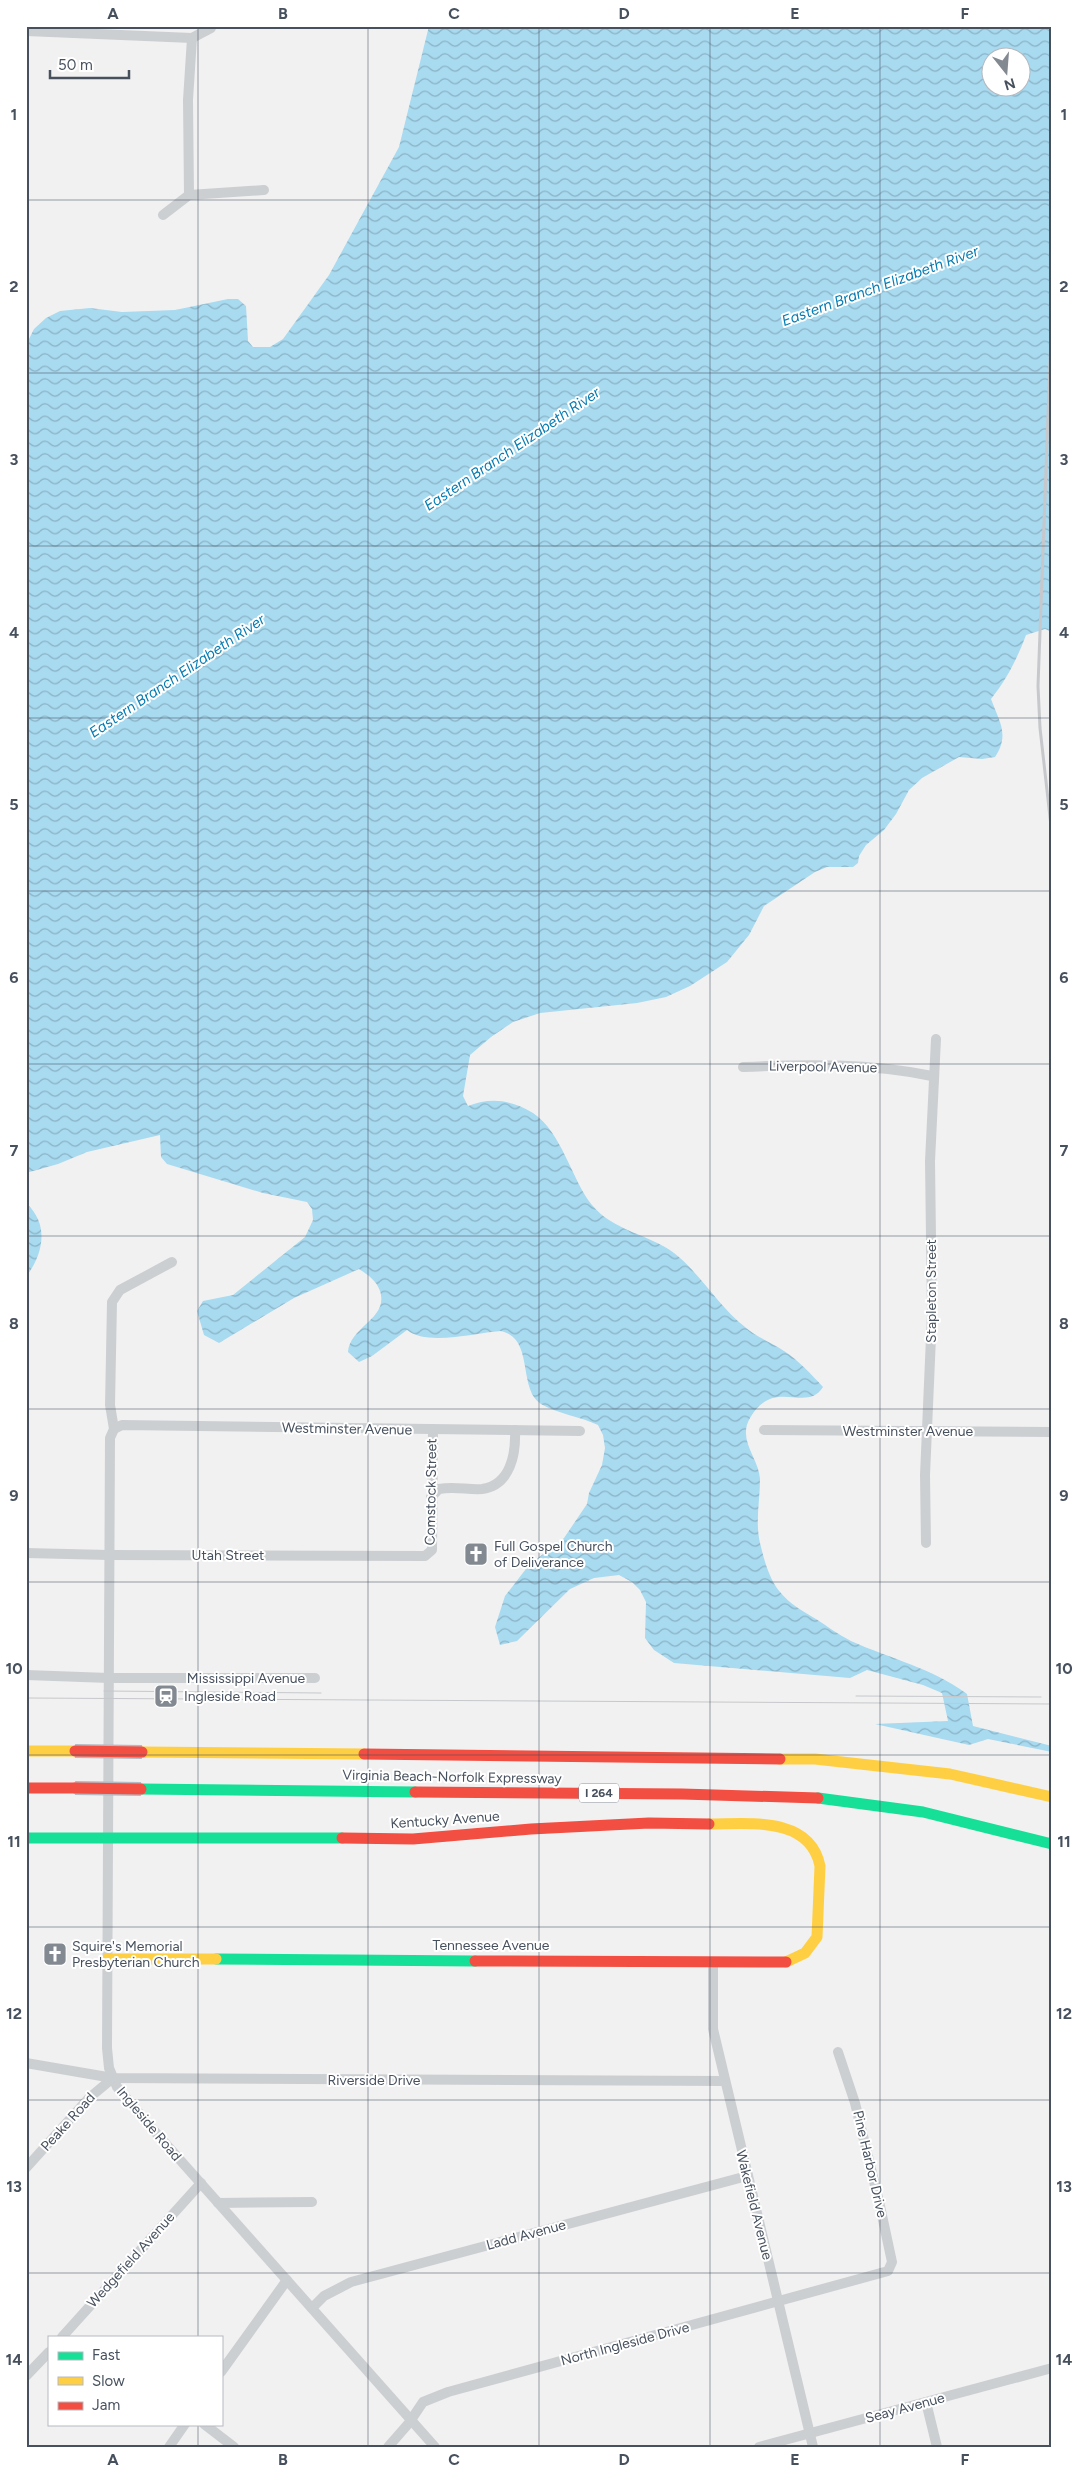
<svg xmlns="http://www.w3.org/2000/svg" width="1078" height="2473" font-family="Figtree,sans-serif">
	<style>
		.water { fill: url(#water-waves); fill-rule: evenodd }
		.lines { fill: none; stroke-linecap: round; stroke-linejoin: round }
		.street { stroke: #cccfd2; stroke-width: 10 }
		.fast { stroke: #16e098; stroke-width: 11 }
		.slow { stroke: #ffcf43; stroke-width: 11 }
		.jam { stroke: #f24e42; stroke-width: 11 }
		.tram { stroke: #c6c8cb; stroke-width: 1 }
		.rail { stroke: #c6c8cb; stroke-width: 3 }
		.jam-bridge-casing { stroke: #b5b9c1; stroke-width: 14; stroke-linecap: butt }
		.jam-bridge { stroke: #f24e42; stroke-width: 11 }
		.grid { fill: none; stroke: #47515e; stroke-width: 1; stroke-opacity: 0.55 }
		.labels { text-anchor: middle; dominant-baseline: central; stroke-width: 4; stroke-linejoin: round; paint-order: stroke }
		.shield { fill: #fff; stroke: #7e858e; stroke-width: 1 }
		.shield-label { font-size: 12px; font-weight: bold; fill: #47515e }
		.street-label { font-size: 14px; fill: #47515e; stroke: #fff }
		.poi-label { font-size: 14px; fill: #47515e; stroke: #fff; text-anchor: start }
		.water-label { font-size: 15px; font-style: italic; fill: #057cb3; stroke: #fff }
		.neatline { fill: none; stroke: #47515e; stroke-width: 2 }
		.grid-label { font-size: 16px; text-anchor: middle; font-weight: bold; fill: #47515e }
	</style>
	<defs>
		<pattern id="water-waves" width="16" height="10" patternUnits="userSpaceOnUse" patternTransform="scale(1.25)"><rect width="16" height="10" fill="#a8daf0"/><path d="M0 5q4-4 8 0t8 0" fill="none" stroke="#8bb3c6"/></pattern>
	</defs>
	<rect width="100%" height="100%" fill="#f1f1f1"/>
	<g class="water">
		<path d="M429,26H1052V632L1045,629L1026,635C1017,659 1007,679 991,699C999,721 1010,735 995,757L982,759L959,757L922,778L909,790L896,814L884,830L866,845L859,856L858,863L853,867H827L815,872L764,906L749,935L727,962L690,986L666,997L637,1003L540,1013L513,1022L491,1037L470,1055L463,1096L468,1106C491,1097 512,1100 533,1113C562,1132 572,1181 592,1205C613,1231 649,1234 674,1253C699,1272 719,1307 745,1327C756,1337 771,1342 784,1351C798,1360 811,1374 823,1387C806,1414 774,1376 750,1418C737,1440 759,1458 760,1479C760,1501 755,1521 760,1543C764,1559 769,1579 780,1592C790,1604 802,1611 816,1619C827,1626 839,1635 851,1641C891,1659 932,1668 967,1694L973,1726L1052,1746V1752L988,1739L969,1745L875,1724L948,1721L942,1693L923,1685L867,1670L850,1678L674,1663L654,1650L645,1638L646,1602L640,1590L632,1582L619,1575L594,1578L570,1589L517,1641L500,1645L495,1627L505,1596L529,1565L564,1538L587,1504L589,1493L602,1465L605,1448L603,1435L598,1425C581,1417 556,1413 541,1404C517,1389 535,1337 500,1331C476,1333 426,1346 407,1330L372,1356L359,1362L348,1352C350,1326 389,1319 380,1291C376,1280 368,1275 359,1269L294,1298L219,1343L204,1335L197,1311L203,1301L233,1295L305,1237L313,1220L312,1209L307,1202L263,1193L167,1164L161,1157L160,1135L87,1152L58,1164L26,1173V345L34,329L46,318L60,311L90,308L122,312L175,310L228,299H238L246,306L248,341L253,347H270L283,339L329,275L399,147ZM990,58H1020V88H990Z"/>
		<path d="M26,1203C50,1225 43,1254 26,1277Z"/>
	</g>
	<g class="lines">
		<g class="street">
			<path d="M26,31L192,38L211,28"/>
			<path d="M189,195L188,100L192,38"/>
			<path d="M163,215L189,195L264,190"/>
			<path d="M743,1067C808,1064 869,1063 932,1076"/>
			<path d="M172,1262L120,1290L112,1302L110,1405L114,1429L110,1438L107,2048L109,2068L117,2087L149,2125L435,2447"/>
			<path d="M114,1429L122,1425L580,1431"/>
			<path d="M764,1430L1052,1432"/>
			<path d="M431,1497L439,1489C454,1486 468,1490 482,1489C511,1485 516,1453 515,1430"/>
			<path d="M926,1543L925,1475L932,1314L930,1161L936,1039"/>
			<path d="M26,1553L109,1555L425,1556L432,1550L433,1430"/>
			<path d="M26,1675L109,1678H315"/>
			<path d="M713,1962V2029L813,2447"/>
			<path d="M26,2063L113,2078L724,2081"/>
			<path d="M26,2168L89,2098L113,2078"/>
			<path d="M218,2203L312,2202"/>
			<path d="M312,2308L324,2296L351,2282L747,2176"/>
			<path d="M62,2337L201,2183"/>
			<path d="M221,2372L287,2280"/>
			<path d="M26,2376L49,2352"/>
			<path d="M926,2402L937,2447"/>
			<path d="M204,2424L234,2447"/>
			<path d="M169,2447L185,2424"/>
			<path d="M388,2447L409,2423L423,2402L448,2392L888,2271L892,2262L880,2206L855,2103L838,2052"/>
			<path d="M759,2447L1052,2368"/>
		</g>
		<g class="fast">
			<path d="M141,1789L415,1792"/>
			<path d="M818,1798L923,1812L1052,1844"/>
			<path d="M26,1838H342"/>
			<path d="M216,1959L475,1961"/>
		</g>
		<g class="slow">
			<path d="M26,1751H75"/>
			<path d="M142,1752L364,1754"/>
			<path d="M780,1759H815L950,1774L1052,1797"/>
			<path d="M709,1824C749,1824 810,1816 820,1866L817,1937L805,1953L786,1962"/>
			<path d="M107,1959H216"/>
		</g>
		<g class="jam">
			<path d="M364,1754L780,1759"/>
			<path d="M26,1788H75"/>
			<path d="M415,1792L682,1794L818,1798"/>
			<path d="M342,1838L413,1839L531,1829L649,1823L709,1824"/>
			<path d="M475,1961L786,1962"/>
		</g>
		<g class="tram">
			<path d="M104,1691L321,1693"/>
			<path d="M856,1696L1041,1697"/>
			<path d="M26,1698L1052,1704"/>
		</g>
		<path class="rail" d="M1052,308L1038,686L1040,728L1052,835"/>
		<g class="jam-bridge-casing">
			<g id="jam-bridge">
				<path d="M75,1751L142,1752"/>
				<path d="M75,1788L141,1789"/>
			</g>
		</g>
		<use href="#jam-bridge" class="jam-bridge"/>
	</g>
	<path class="grid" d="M198,26V2337M368,26V2447M539,26V2447M710,26V2447M880,26V2447M26,200H1052M26,373H1052M26,546H1052M26,718H1052M26,891H1052M26,1064H1052M26,1236H1052M26,1409H1052M26,1582H1052M26,1755H1052M26,1927H1052M26,2100H1052M26,2273H1052M198,2424V2447"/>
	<defs>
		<g id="church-square" transform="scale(1.25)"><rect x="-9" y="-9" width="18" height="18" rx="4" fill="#828991" stroke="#fff"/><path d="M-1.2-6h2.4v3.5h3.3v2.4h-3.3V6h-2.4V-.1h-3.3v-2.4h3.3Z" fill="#fff"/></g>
		<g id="station-square" transform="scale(1.25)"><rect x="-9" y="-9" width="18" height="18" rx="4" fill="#828991" stroke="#fff"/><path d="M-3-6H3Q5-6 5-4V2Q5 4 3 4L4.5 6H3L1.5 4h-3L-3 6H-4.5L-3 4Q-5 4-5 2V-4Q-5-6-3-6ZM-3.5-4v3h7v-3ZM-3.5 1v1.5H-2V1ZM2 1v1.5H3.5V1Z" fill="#fff"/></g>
	</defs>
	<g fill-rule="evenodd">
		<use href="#church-square" x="476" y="1554"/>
		<use href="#station-square" x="166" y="1696"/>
		<use href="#church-square" x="55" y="1954"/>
	</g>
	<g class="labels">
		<rect class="shield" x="579" y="1783.5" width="40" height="19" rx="4"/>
		<g class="shield-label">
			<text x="599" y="1793">I 264</text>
		</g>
		<g class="street-label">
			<text transform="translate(823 1067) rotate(1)">Liverpool Avenue</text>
			<text transform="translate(931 1291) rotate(-90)">Stapleton Street</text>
			<text transform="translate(347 1429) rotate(1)">Westminster Avenue</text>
			<text x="908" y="1431">Westminster Avenue</text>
			<text transform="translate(431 1492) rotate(-89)">Comstock Street</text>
			<text x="228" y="1555">Utah Street</text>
			<text x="246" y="1678">Mississippi Avenue</text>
			<text transform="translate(452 1777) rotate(1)">Virginia Beach-Norfolk Expressway</text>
			<text transform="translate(445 1820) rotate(-4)">Kentucky Avenue</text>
			<text x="491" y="1945">Tennessee Avenue</text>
			<text x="374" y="2080">Riverside Drive</text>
			<text transform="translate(68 2122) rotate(-48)">Peake Road</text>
			<text transform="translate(149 2124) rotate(50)">Ingleside Road</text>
			<text transform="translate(870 2164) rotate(77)">Pine Harbor Drive</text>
			<text transform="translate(754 2205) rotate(76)">Wakefield Avenue</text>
			<text transform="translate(526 2235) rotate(-15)">Ladd Avenue</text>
			<text transform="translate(131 2260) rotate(-48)">Wedgefield Avenue</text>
			<text transform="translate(625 2344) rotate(-15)">North Ingleside Drive</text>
			<text transform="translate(905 2408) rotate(-15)">Seay Avenue</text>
		</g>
		<g class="poi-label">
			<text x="494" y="1546">Full Gospel Church<tspan x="494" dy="16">of Deliverance</tspan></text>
			<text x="184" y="1696">Ingleside Road</text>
			<text x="72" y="1946">Squire's Memorial<tspan x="72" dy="16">Presbyterian Church</tspan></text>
		</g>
		<g class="water-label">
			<text transform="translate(880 286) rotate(-20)">Eastern Branch Elizabeth River</text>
			<text transform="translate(512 449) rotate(-34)">Eastern Branch Elizabeth River</text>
			<text transform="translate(177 676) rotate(-34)">Eastern Branch Elizabeth River</text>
		</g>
	</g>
	<rect width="1078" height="2473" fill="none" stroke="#ffffff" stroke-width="55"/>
	<rect x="48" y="2336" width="175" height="90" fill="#ffffff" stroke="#b5b9bf"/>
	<rect x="58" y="2352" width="25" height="8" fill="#16e098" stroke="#b5b9bf"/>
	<text x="92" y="2360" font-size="15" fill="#47515e">Fast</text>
	<rect x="58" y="2377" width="25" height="8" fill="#ffcf43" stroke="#b5b9bf"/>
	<text x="92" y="2386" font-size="15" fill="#47515e">Slow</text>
	<rect x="58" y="2402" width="25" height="8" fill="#f24e42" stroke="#b5b9bf"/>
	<text x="92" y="2410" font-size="15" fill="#47515e">Jam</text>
	<g transform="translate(1006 72) rotate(163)"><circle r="24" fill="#ffffff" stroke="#b5b9bf"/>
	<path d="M0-4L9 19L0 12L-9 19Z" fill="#828991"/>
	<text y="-8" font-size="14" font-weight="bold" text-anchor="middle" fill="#47515e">N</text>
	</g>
	<path d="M50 70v8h79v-8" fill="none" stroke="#47515e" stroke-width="2.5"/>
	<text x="58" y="70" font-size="15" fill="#47515e" stroke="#ffffff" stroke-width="4" paint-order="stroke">50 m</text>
	<rect x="28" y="28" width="1022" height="2418" class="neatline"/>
	<g class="grid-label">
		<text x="113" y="19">A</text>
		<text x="283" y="19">B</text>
		<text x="454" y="19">C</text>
		<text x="624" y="19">D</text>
		<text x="795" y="19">E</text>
		<text x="965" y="19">F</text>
		<text x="14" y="120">1</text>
		<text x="1064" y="120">1</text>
		<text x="14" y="292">2</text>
		<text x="1064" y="292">2</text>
		<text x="14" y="465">3</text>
		<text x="1064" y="465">3</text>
		<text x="14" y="638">4</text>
		<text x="1064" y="638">4</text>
		<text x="14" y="810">5</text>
		<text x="1064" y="810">5</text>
		<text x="14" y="983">6</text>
		<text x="1064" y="983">6</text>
		<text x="14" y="1156">7</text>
		<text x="1064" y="1156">7</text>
		<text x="14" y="1329">8</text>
		<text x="1064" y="1329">8</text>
		<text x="14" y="1501">9</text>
		<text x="1064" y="1501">9</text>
		<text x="14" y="1674">10</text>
		<text x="1064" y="1674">10</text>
		<text x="14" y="1847">11</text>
		<text x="1064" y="1847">11</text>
		<text x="14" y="2019">12</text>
		<text x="1064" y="2019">12</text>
		<text x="14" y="2192">13</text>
		<text x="1064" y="2192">13</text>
		<text x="14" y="2365">14</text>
		<text x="1064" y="2365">14</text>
		<text x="113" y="2465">A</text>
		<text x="283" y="2465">B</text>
		<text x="454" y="2465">C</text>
		<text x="624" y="2465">D</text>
		<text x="795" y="2465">E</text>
		<text x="965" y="2465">F</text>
	</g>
</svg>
